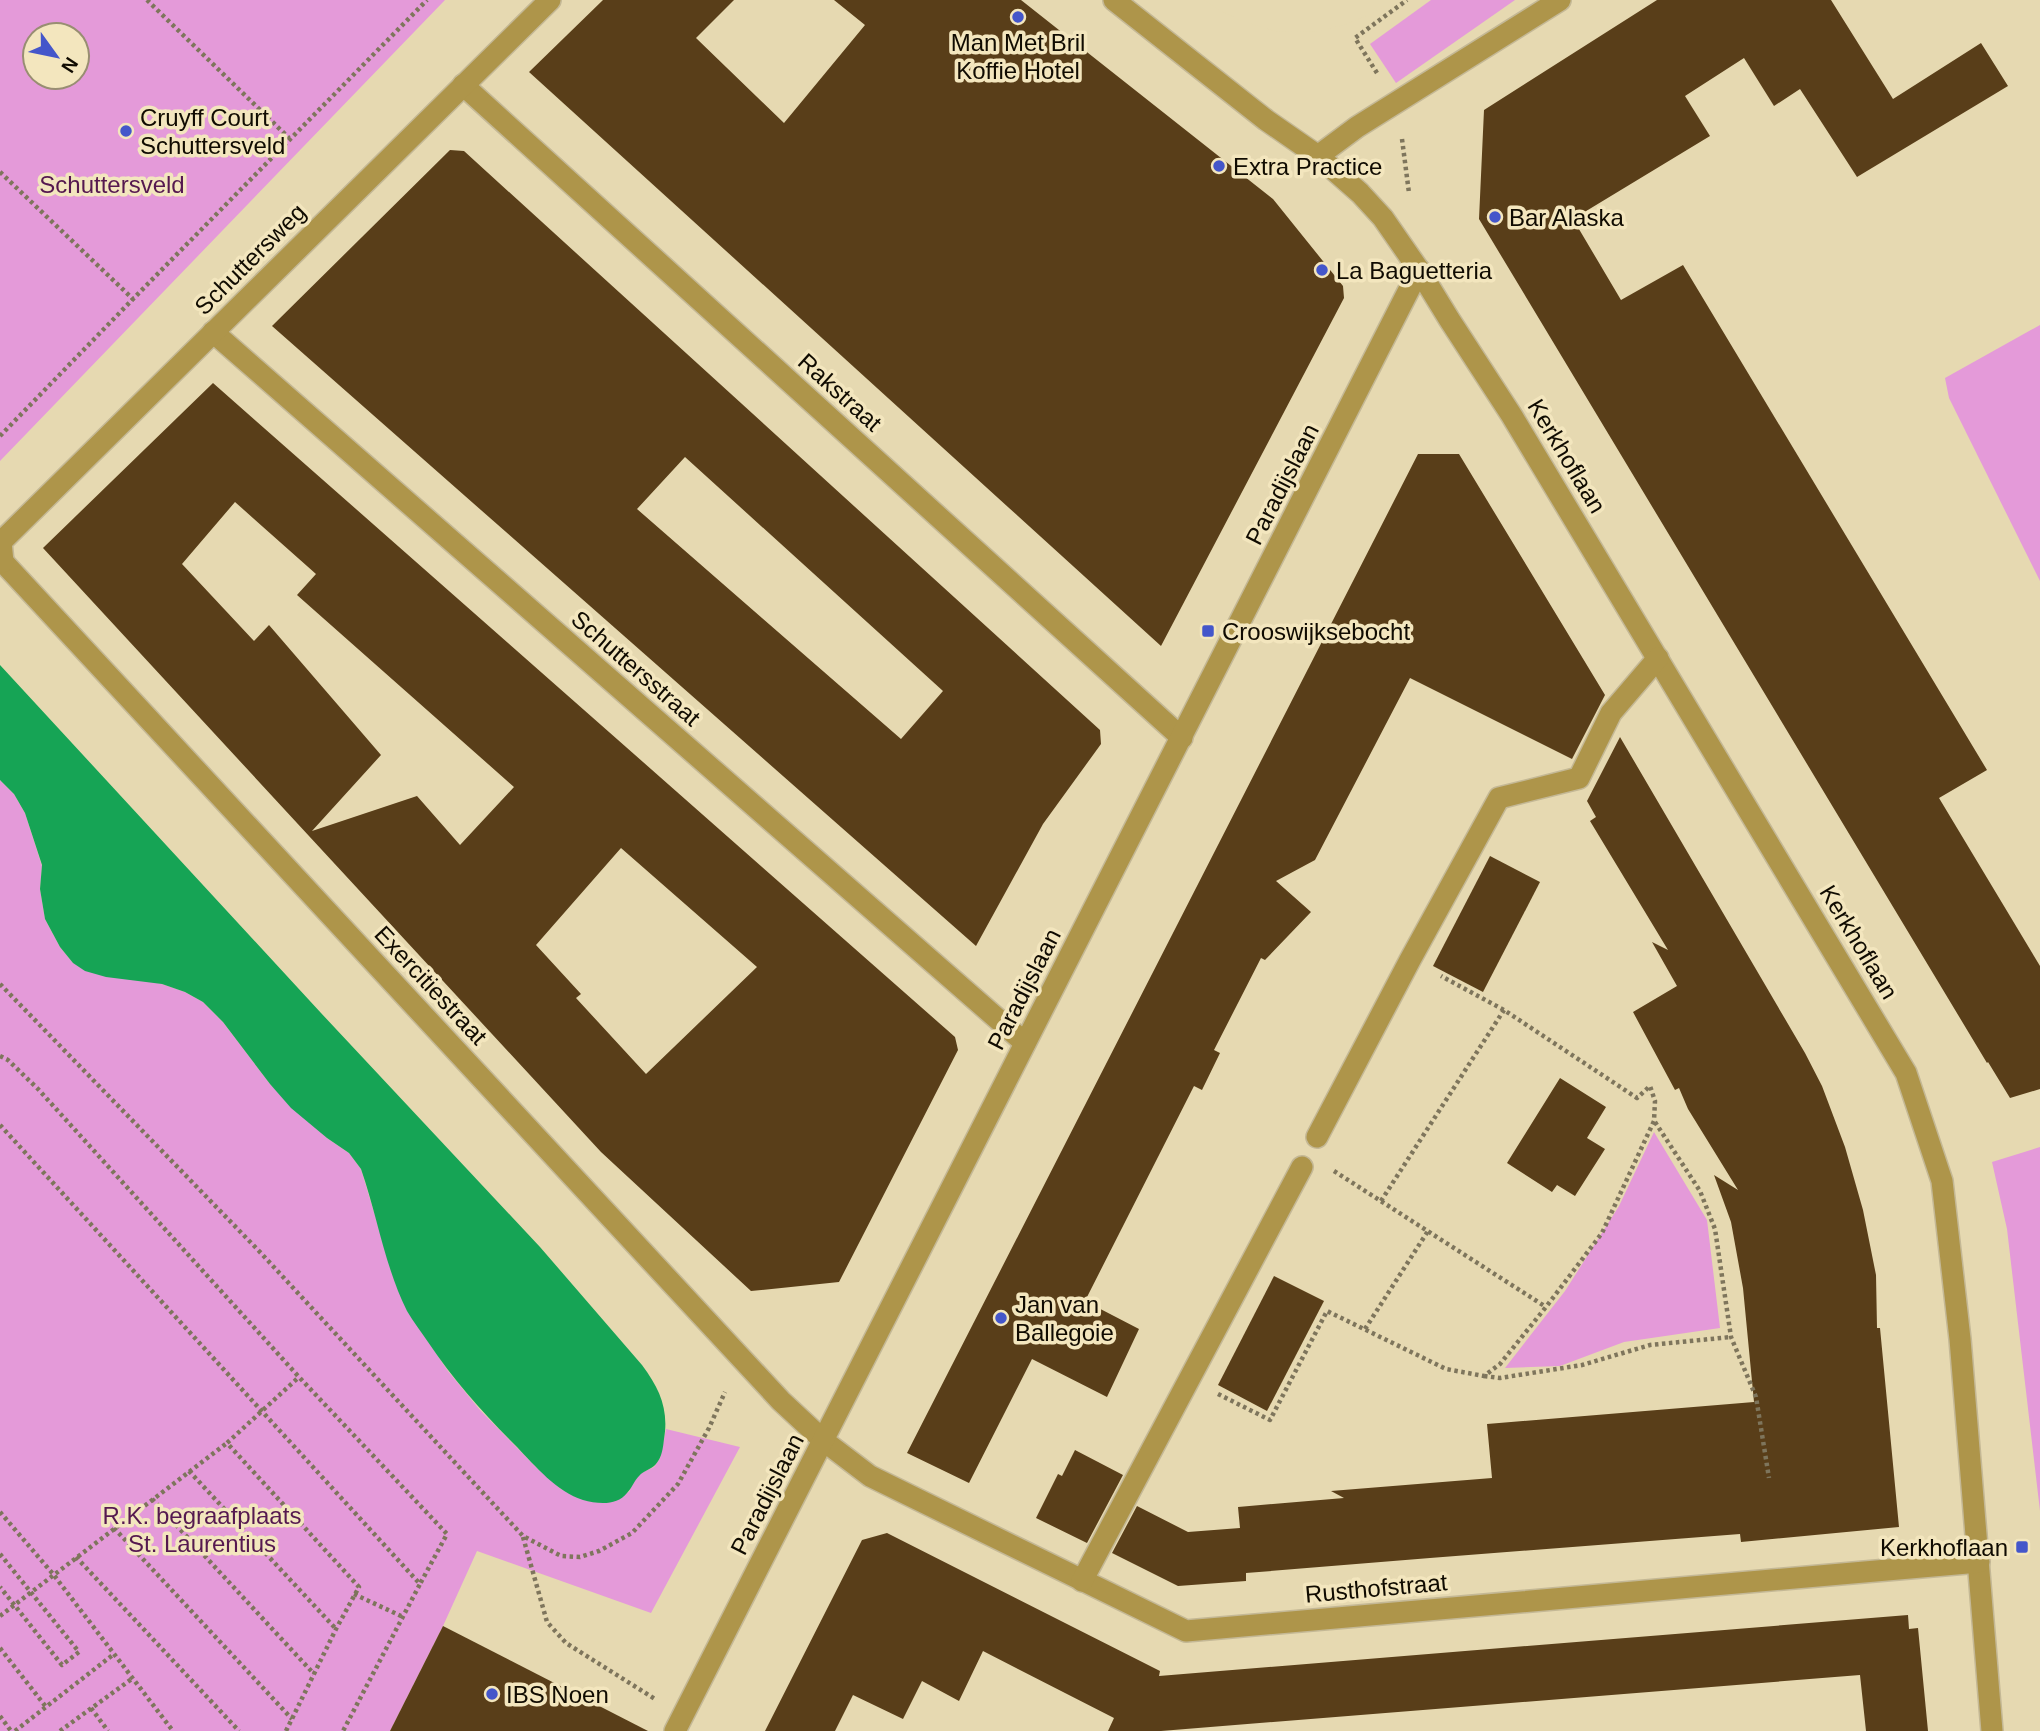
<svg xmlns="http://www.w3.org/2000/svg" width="2040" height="1731" font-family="Arial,sans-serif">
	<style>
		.green { fill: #e49ad9; fill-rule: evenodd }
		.water { fill: #16a455 }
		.pier { fill: #e6d9b1 }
		.building { fill: #593e19; fill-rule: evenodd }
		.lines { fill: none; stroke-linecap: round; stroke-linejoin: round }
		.minor-casing { stroke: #c4b895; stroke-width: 24 }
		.path { stroke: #7e755c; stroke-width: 4.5; stroke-dasharray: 3.5 3.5; stroke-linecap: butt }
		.minor { stroke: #ae954a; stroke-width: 21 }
		.poi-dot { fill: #4456ca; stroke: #f3e6be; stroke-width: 2.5 }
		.labels { text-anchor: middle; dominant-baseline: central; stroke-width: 7; stroke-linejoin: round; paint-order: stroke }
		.poi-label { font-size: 24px; fill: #100b01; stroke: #f3e6be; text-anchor: start }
		.park-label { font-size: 24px; fill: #55184f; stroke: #f3e6be }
		.street-label { font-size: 24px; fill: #100b01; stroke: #f3e6be }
	</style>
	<rect width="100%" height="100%" fill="#e6d9b1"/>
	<g class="green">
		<path d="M0,0H445L0,461ZM35,35H77V77H35Z"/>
		<path d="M1431,0H1515L1396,83L1370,44Z"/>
		<path d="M2040,325V581L1949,398L1945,378Z"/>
		<path d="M0,780L14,794L25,813L42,866L40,889L45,919L60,947L73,963L162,984L185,992L203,1002L223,1022L270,1084L327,1138L349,1153L361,1169L396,1285L408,1312L448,1371L480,1410L536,1467L561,1489L582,1499L629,1492L633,1482L641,1473L654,1467L660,1458L666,1429L740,1447L651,1613L477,1551L443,1626L390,1731H0Z"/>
		<path d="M1654,1132L1707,1220L1720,1328L1624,1342L1560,1366L1505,1368L1565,1291L1619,1206Z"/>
		<path d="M2040,1147V1511L2007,1229L1992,1162Z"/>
	</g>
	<path class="water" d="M0,665L321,1013L540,1247L642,1365C660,1389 669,1410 664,1439C663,1448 662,1457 656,1464C651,1470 644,1470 639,1476C634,1481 632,1488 627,1493C617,1506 598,1504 583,1500C557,1492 535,1466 517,1447C484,1414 454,1381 428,1342C421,1332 413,1321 407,1311C385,1267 377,1215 361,1169L349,1153L327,1138L291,1108L270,1084L223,1022L203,1002L185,992L162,984L106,977L85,971L73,963L60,947L45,919L40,889L42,865L25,813L14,794L0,780Z"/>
	<path class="pier" d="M1204,0H1395L1373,13L1344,25L1314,32L1275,31L1241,21L1216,8Z"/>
	<g class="building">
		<path d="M603,0H734L696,38L784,123L865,25L834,0H1021L1273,199L1343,286L1344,298L1161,646L529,72Z"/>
		<path d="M1657,0H1831L1893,99L1981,43L2008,86L1857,177L1800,89L1774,106L1744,58L1685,96L1710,136L1573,219L1621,300L1683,265L1987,770L1939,798L2040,966V1089L2010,1098L1988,1062L1987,1063L1479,219L1484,110Z"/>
		<path d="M450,150L464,151L1100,730L1101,744L1043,824L976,946L272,326ZM685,457L943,691L901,739L637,509Z"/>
		<path d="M213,383L955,1037L958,1050L839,1282L751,1291L601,1152L43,548ZM235,502L316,574L297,595L514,787L460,845L417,796L312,831L381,755L269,625L254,641L182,564ZM621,848L757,967L646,1074L576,998L581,994L536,945Z"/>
		<path d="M1418,454H1459L1605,695L1572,759L1410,678L1315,860L1276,881L1311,912L1265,960L1261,958L1214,1050L1220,1053L1202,1090L1194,1086L1085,1301L1139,1329L1107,1397L1032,1359L969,1483L907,1453Z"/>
		<path d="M1620,737L1805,1053L1822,1086L1845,1147L1863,1210L1876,1275L1877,1328H1880L1899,1527L1741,1542L1740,1534L1430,1558L1246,1573V1581L1178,1586L1112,1553L1137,1506L1188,1532L1240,1528L1238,1507L1344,1498L1331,1491L1492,1478L1487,1424L1754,1402L1743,1288L1731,1222L1714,1175L1738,1190L1688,1109L1679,1088L1675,1090L1633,1012L1677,986L1652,942L1668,950L1590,821L1596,817L1587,801Z"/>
		<path d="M1490,856L1540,882L1483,992L1433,966Z"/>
		<path d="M1560,1078L1606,1107L1587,1138L1605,1149L1575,1196L1557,1185L1552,1192L1507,1163Z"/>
		<path d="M1274,1276L1324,1301L1267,1411L1218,1385Z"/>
		<path d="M1075,1450L1123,1475L1087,1543L1036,1518L1058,1474L1062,1476Z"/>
		<path d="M887,1533L1160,1671L1159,1676L1908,1615L1909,1629L1918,1628L1928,1731H1866L1860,1675L1161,1731H1108L1114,1718L983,1651L959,1701L922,1681L903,1719L853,1695L835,1731H765L862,1540Z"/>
		<path d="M443,1626L648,1731H390Z"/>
	</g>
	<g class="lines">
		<g class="minor-casing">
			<g id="minor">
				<path d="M1114,0L1266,120L1318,156L1360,193L1383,218L1419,270L1449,319L1512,416L1906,1073L1942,1181L1960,1339L1992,1731"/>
				<path d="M463,85L1182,738"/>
				<path d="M1318,156L1357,127L1560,0"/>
				<path d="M213,332L1025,1043"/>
				<path d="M3,562L781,1401L824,1441L870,1476L1186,1631L1979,1562"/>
				<path d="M3,562L1,542L550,0"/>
				<path d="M1317,1137L1410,960L1499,798L1579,778L1611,713L1658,658"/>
				<path d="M1082,1581L1302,1167"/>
				<path d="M675,1731L1419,270"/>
			</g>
		</g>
		<g class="path">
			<path d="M147,0L289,138"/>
			<path d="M1377,73L1355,38L1407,0"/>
			<path d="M1402,139L1409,193"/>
			<path d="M0,172L133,299L427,0"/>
			<path d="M0,436L133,299"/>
			<path d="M0,984L259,1251L523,1536L561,1556L580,1557L599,1551L632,1533L678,1484L709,1428L725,1392"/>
			<path d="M0,1056L8,1060L38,1089L299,1377L447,1534L420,1584"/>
			<path d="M1655,1122L1700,1191L1715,1229L1731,1337L1756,1397L1769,1478"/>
			<path d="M0,1125L420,1584L343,1731"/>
			<path d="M1334,1171L1546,1307"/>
			<path d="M1381,1201L1504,1010"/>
			<path d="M1365,1329L1428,1231"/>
			<path d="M1484,1376L1500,1378L1582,1365L1650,1345L1731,1337"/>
			<path d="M1218,1394L1270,1420L1327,1311L1446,1369L1484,1376L1500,1364L1546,1307L1602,1233L1654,1121L1655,1101L1650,1086L1637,1098L1504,1010L1441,976"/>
			<path d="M189,1471L336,1629"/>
			<path d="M152,1499L314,1674"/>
			<path d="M0,1512L53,1574L173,1731"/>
			<path d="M114,1528L292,1719"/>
			<path d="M523,1537L547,1622L566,1643L655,1699"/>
			<path d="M0,1554L79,1652L62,1665L0,1587"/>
			<path d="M76,1557L239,1731"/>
			<path d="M354,1594L401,1616"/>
			<path d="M0,1616L227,1443"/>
			<path d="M0,1648L46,1707"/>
			<path d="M91,1708L108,1731"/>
			<path d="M0,1716L11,1731"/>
			<path d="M15,1731L114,1654"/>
			<path d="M60,1731L133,1678"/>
			<path d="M286,1731L336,1629L359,1587L227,1443L299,1377"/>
		</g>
		<use href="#minor" class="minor"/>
	</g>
	<g class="poi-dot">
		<circle cx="1018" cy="17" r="7"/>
		<circle cx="126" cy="131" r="7"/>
		<circle cx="1219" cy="166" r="7"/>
		<circle cx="1495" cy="217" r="7"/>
		<circle cx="1322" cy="270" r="7"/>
		<rect x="1201" y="624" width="14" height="14" rx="3.5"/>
		<circle cx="1001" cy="1318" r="7"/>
		<rect x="2015" y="1540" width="14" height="14" rx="3.5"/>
		<circle cx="492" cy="1694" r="7"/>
	</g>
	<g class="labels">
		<g class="poi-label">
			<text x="1018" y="42" text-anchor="middle">Man Met Bril<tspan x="1018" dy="28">Koffie Hotel</tspan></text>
			<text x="140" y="117">Cruyff Court<tspan x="140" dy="28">Schuttersveld</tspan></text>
			<text x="1233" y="166">Extra Practice</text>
			<text x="1509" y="217">Bar Alaska</text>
			<text x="1336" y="270">La Baguetteria</text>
			<text x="1222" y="631">Crooswijksebocht</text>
			<text x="1015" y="1304">Jan van<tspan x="1015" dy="28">Ballegoie</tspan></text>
			<text x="2008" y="1547" text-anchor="end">Kerkhoflaan</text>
			<text x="506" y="1694">IBS Noen</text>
		</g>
		<g class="park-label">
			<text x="112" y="184">Schuttersveld</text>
			<text x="202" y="1515">R.K. begraafplaats<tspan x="202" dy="28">St. Laurentius</tspan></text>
		</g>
		<g class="street-label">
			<text transform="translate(250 259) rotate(-45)">Schuttersweg</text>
			<text transform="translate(840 392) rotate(42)">Rakstraat</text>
			<text transform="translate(1567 456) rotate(59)">Kerkhoflaan</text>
			<text transform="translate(1282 484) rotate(-63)">Paradijslaan</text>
			<text transform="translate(636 668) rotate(41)">Schuttersstraat</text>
			<text transform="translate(1859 942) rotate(59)">Kerkhoflaan</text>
			<text transform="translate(431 985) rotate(47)">Exercitiestraat</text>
			<text transform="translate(1024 989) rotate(-63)">Paradijslaan</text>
			<text transform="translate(767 1494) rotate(-63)">Paradijslaan</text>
			<text transform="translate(1376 1588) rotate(-5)">Rusthofstraat</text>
		</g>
	</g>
	<g transform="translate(56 56) rotate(123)"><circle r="33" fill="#f3e6be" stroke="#988e72" stroke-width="2"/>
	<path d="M0-5L12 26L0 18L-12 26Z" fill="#4456ca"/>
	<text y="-10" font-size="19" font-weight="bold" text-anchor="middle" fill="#100b01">N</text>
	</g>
</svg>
